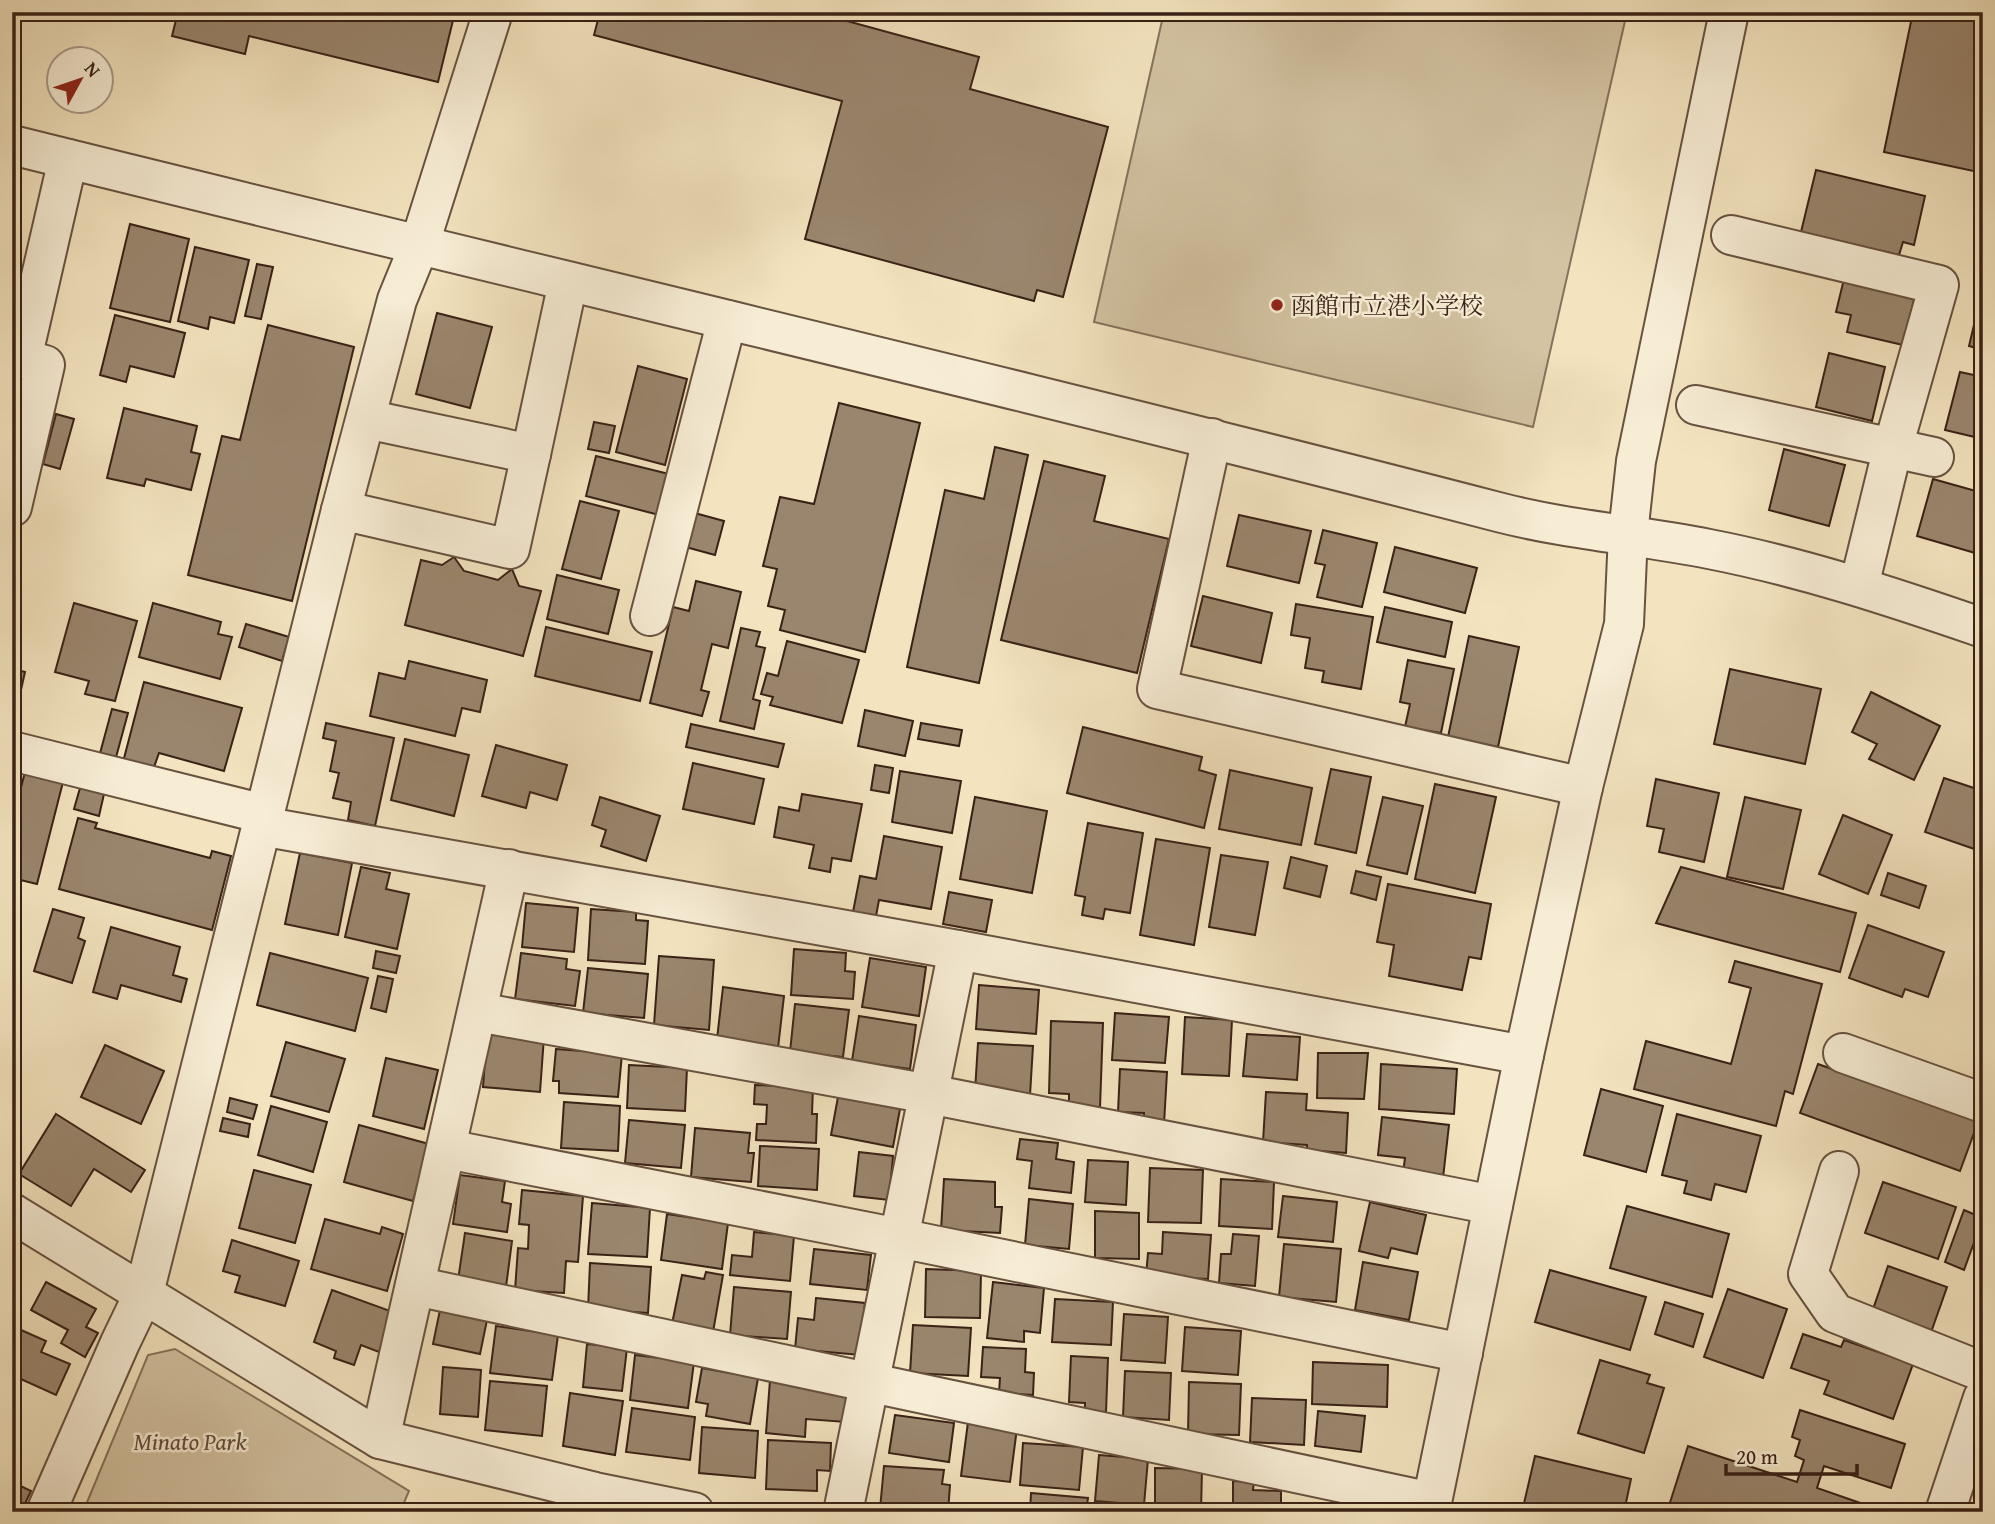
<svg xmlns="http://www.w3.org/2000/svg" width="1995" height="1524" font-family="'Gentium Book Plus','Noto Serif JP',serif">
	<style>
		.green { fill: #d3c3a2; stroke: #86725c; stroke-width: 2 }
		.building { fill: #9a866e; stroke: #392116; stroke-width: 2 }
		.lines { fill: none; stroke-linecap: round; stroke-linejoin: round }
		.minor-casing { stroke: #685240; stroke-width: 42 }
		.minor { stroke: #f7edd5; stroke-width: 38 }
		.poi-dot { fill: #8f2418; stroke: #f7edd5; stroke-width: 2.5 }
		.labels { text-anchor: middle; dominant-baseline: central; stroke-width: 5; stroke-linejoin: round; paint-order: stroke }
		.poi-label { font-size: 24px; fill: #392116; stroke: #f7edd5; text-anchor: start }
		.park-label { font-size: 24px; font-style: italic; fill: #604a39; stroke: #f7edd5 }
	</style>
	<rect width="100%" height="100%" fill="#f3e4bf"/>
	<filter id="stains"><feTurbulence type="fractalNoise" baseFrequency=".00286" numOctaves="4"/><feColorMatrix values="0 0 0 0 .2 0 0 0 0 .09 0 0 0 0 .02 0 0 0 .5 -.17"/></filter>
	<radialGradient id="worn" r=".72"><stop offset=".6" stop-color="#630" stop-opacity="0"/><stop offset="1" stop-color="#630" stop-opacity=".3"/></radialGradient>
	<g class="green">
		<path d="M1164,12H1627L1533,427L1094,322Z"/>
		<path d="M175,1349L409,1491L400,1512H83L148,1355Z"/>
	</g>
	<g class="building">
		<path d="M178,12H455L438,82L249,36L245,54L172,36Z"/>
		<path d="M600,12H814L979,57L970,89L1108,127L1063,297L1037,290L1034,301L805,239L842,101L594,35Z"/>
		<path d="M1913,12H1983V173L1884,152Z"/>
		<path d="M1816,170L1925,196L1914,245L1903,242L1899,255L1801,232Z"/>
		<path d="M130,224L189,239L170,322L110,308Z"/>
		<path d="M1983,233V264L1975,262Z"/>
		<path d="M195,247L249,260L234,323L210,317L208,329L178,321Z"/>
		<path d="M257,264L273,267L261,319L245,316Z"/>
		<path d="M1844,279L1915,296L1903,345L1847,332L1851,315L1836,312Z"/>
		<path d="M1981,295H1983V350L1969,346Z"/>
		<path d="M437,313L492,327L470,408L416,394Z"/>
		<path d="M115,315L185,333L174,377L130,366L126,382L100,375Z"/>
		<path d="M268,325L354,347L292,601L188,575L222,436L240,440Z"/>
		<path d="M1829,353L1885,367L1872,421L1816,407Z"/>
		<path d="M638,366L687,379L665,465L616,452Z"/>
		<path d="M1960,372L1983,377V439L1945,430Z"/>
		<path d="M839,403L920,423L865,652L780,630L785,610L768,606L777,569L763,566L780,497L814,504Z"/>
		<path d="M124,408L197,426L191,452L200,454L191,490L146,479L144,486L107,478Z"/>
		<path d="M56,414L74,419L60,469L43,464Z"/>
		<path d="M594,422L615,426L609,453L588,449Z"/>
		<path d="M995,447L1028,455L979,683L907,667L945,490L984,499Z"/>
		<path d="M1784,449L1845,465L1829,526L1769,510Z"/>
		<path d="M596,456L673,475L663,516L586,496Z"/>
		<path d="M1044,461L1105,476L1094,521L1169,539L1137,673L1001,640Z"/>
		<path d="M1933,479L1983,493V526L1975,553L1917,536Z"/>
		<path d="M580,501L619,511L601,579L562,569Z"/>
		<path d="M691,512L724,521L715,555L682,546Z"/>
		<path d="M1239,515L1311,531L1299,583L1227,566Z"/>
		<path d="M1323,530L1377,543L1362,607L1317,597L1325,565L1315,563Z"/>
		<path d="M1395,547L1477,568L1465,613L1384,592Z"/>
		<path d="M454,557L464,571L498,580L512,569L519,586L541,591L523,656L405,625L421,560L442,565Z"/>
		<path d="M557,575L619,590L608,634L547,619Z"/>
		<path d="M696,581L741,592L728,648L712,644L701,690L709,692L702,716L650,703L673,607L689,611Z"/>
		<path d="M1203,596L1272,613L1261,663L1191,646Z"/>
		<path d="M74,603L137,621L115,701L85,694L89,681L55,672Z"/>
		<path d="M153,603L221,622L218,634L232,637L220,679L139,657Z"/>
		<path d="M1296,604L1373,617L1361,689L1322,682L1324,671L1305,668L1310,638L1291,635Z"/>
		<path d="M1385,607L1452,622L1445,657L1377,642Z"/>
		<path d="M246,624L289,637L282,661L239,647Z"/>
		<path d="M546,627L652,652L640,701L535,676Z"/>
		<path d="M741,628L760,632L756,646L765,648L753,699L760,701L754,729L720,721Z"/>
		<path d="M1469,636L1519,647L1498,747L1448,737Z"/>
		<path d="M787,641L859,660L842,723L770,705L773,697L761,694L767,673L778,676Z"/>
		<path d="M12,647L18,649L14,669L25,672L12,730Z"/>
		<path d="M1408,660L1454,669L1441,733L1405,727L1410,704L1400,702Z"/>
		<path d="M409,661L487,680L480,712L462,708L455,736L370,716L379,673L405,679Z"/>
		<path d="M1730,669L1821,689L1805,764L1714,744Z"/>
		<path d="M144,682L242,708L224,771L159,753L153,770L123,762Z"/>
		<path d="M1871,692L1940,726L1914,780L1869,759L1877,744L1852,732Z"/>
		<path d="M112,709L128,713L115,761L99,757Z"/>
		<path d="M865,710L913,721L905,756L858,746Z"/>
		<path d="M326,723L394,738L375,826L348,820L351,802L333,798L339,773L330,771L336,741L323,738Z"/>
		<path d="M921,723L962,730L959,746L918,739Z"/>
		<path d="M691,724L784,744L778,767L686,747Z"/>
		<path d="M1083,727L1202,757L1199,770L1216,775L1204,828L1067,793Z"/>
		<path d="M405,739L469,755L454,816L391,800Z"/>
		<path d="M496,745L567,765L557,800L530,792L526,808L482,796Z"/>
		<path d="M693,763L764,779L754,824L683,809Z"/>
		<path d="M875,765L893,768L889,793L871,790Z"/>
		<path d="M1331,769L1371,777L1356,853L1315,844Z"/>
		<path d="M1230,770L1312,788L1301,845L1219,829Z"/>
		<path d="M900,771L961,781L952,833L892,822Z"/>
		<path d="M25,772L63,782L37,884L12,878V822Z"/>
		<path d="M1944,778L1983,791V852L1925,832Z"/>
		<path d="M1656,779L1719,793L1704,862L1659,852L1664,829L1647,826Z"/>
		<path d="M1435,784L1496,797L1475,893L1415,879Z"/>
		<path d="M80,788L104,794L99,816L74,809Z"/>
		<path d="M802,794L862,804L851,861L832,858L830,872L809,868L814,845L774,837L779,807L799,811Z"/>
		<path d="M600,797L660,816L646,861L601,846L606,830L592,825Z"/>
		<path d="M975,797L1047,811L1032,893L960,879Z"/>
		<path d="M1383,797L1423,806L1407,874L1367,865Z"/>
		<path d="M1745,797L1801,810L1783,889L1727,877Z"/>
		<path d="M1843,815L1892,835L1868,894L1819,874Z"/>
		<path d="M78,818L97,823L95,828L210,858L212,851L231,856L212,930L59,889Z"/>
		<path d="M1088,823L1143,833L1130,913L1105,909L1103,919L1082,915L1085,897L1075,895Z"/>
		<path d="M884,836L942,847L931,909L879,900L876,916L853,912L860,876L876,879Z"/>
		<path d="M1156,839L1210,848L1194,945L1140,935Z"/>
		<path d="M300,853L352,863L338,935L285,924Z"/>
		<path d="M1221,855L1268,862L1255,935L1209,927Z"/>
		<path d="M1291,857L1327,866L1320,897L1284,888Z"/>
		<path d="M361,867L390,873L386,889L409,894L397,949L345,937Z"/>
		<path d="M1681,867L1856,913L1840,972L1656,923Z"/>
		<path d="M1356,871L1381,877L1376,900L1351,893Z"/>
		<path d="M1888,873L1926,886L1919,908L1881,895Z"/>
		<path d="M1388,884L1491,904L1481,959L1469,957L1462,990L1389,976L1394,945L1377,942Z"/>
		<path d="M949,892L992,900L986,932L943,924Z"/>
		<path d="M526,903L578,908L574,952L522,947Z"/>
		<path d="M53,909L84,918L78,938L85,941L72,983L34,971Z"/>
		<path d="M591,909L636,912V920L648,921L645,964L588,960Z"/>
		<path d="M1868,925L1944,952L1928,997L1905,989L1902,997L1849,978Z"/>
		<path d="M111,927L180,947L173,975L187,979L181,1002L121,985L117,999L93,992Z"/>
		<path d="M794,949L846,953L845,971L855,972L853,999L791,995Z"/>
		<path d="M376,951L400,956L396,973L373,968Z"/>
		<path d="M270,953L368,978L355,1031L257,1005Z"/>
		<path d="M521,953L567,959L566,969L580,971L575,1006L515,999Z"/>
		<path d="M659,956L714,960L709,1030L654,1025Z"/>
		<path d="M870,958L926,967L919,1016L862,1007Z"/>
		<path d="M1735,961L1822,984L1793,1094L1785,1091L1776,1126L1634,1089L1646,1041L1731,1064L1751,988L1729,982Z"/>
		<path d="M588,968L648,974L644,1018L583,1013Z"/>
		<path d="M378,976L393,979L386,1012L371,1008Z"/>
		<path d="M979,985L1039,990L1036,1034L976,1029Z"/>
		<path d="M723,987L784,996L778,1048L717,1039Z"/>
		<path d="M795,1004L849,1010L843,1057L790,1052Z"/>
		<path d="M12,1010L20,1014L12,1032Z"/>
		<path d="M1115,1013L1169,1017L1165,1063L1112,1060Z"/>
		<path d="M859,1016L916,1025L910,1069L852,1061Z"/>
		<path d="M1185,1017L1232,1020L1229,1076L1182,1074Z"/>
		<path d="M1051,1021L1103,1023L1100,1108L1069,1106V1094L1049,1093Z"/>
		<path d="M487,1033L544,1037L540,1092L483,1087Z"/>
		<path d="M1247,1034L1300,1037L1297,1080L1243,1076Z"/>
		<path d="M286,1042L345,1059L329,1112L271,1096Z"/>
		<path d="M978,1043L1033,1046L1030,1095L975,1091Z"/>
		<path d="M105,1045L164,1071L141,1124L81,1097Z"/>
		<path d="M556,1049L622,1054L618,1097L559,1093V1081H553Z"/>
		<path d="M1318,1053H1368L1364,1099L1317,1098Z"/>
		<path d="M386,1058L438,1070L424,1129L373,1116Z"/>
		<path d="M1381,1064L1457,1069L1454,1114L1379,1109Z"/>
		<path d="M1818,1064L1978,1122L1960,1171L1800,1113Z"/>
		<path d="M629,1065L687,1068L685,1111L627,1108Z"/>
		<path d="M1120,1069L1167,1072L1164,1124L1143,1123L1144,1113L1118,1112Z"/>
		<path d="M755,1085L813,1087L812,1114H817L816,1143L756,1140L757,1124H766L767,1105L754,1104Z"/>
		<path d="M1601,1089L1663,1106L1646,1172L1584,1155Z"/>
		<path d="M1266,1092L1307,1094L1306,1110L1348,1113L1346,1153L1307,1150V1145L1263,1142Z"/>
		<path d="M838,1097L900,1109L893,1147L831,1135Z"/>
		<path d="M230,1098L257,1105L253,1119L227,1112Z"/>
		<path d="M564,1102L620,1106L618,1151L561,1148Z"/>
		<path d="M271,1106L327,1122L313,1172L258,1155Z"/>
		<path d="M56,1114L145,1170L131,1192L94,1169L71,1206L19,1174Z"/>
		<path d="M1677,1114L1761,1136L1746,1192L1715,1184L1711,1200L1684,1193L1687,1181L1662,1175Z"/>
		<path d="M1382,1117L1449,1125L1443,1178L1403,1173L1405,1158L1378,1155Z"/>
		<path d="M223,1118L250,1124L248,1137L220,1131Z"/>
		<path d="M629,1120L685,1125L681,1168L625,1163Z"/>
		<path d="M359,1125L429,1144L413,1201L344,1182Z"/>
		<path d="M695,1128L750,1133L748,1153H754L751,1182L691,1177Z"/>
		<path d="M1020,1139L1058,1143L1056,1159L1074,1162L1071,1193L1029,1188L1032,1161L1017,1159Z"/>
		<path d="M760,1146L819,1149L817,1190L758,1186Z"/>
		<path d="M859,1152L893,1156L889,1200L854,1196Z"/>
		<path d="M1088,1160L1128,1162L1126,1205L1085,1202Z"/>
		<path d="M1150,1168L1203,1170L1201,1223L1148,1222Z"/>
		<path d="M254,1170L311,1185L295,1243L239,1228Z"/>
		<path d="M460,1175L505,1181L502,1202L511,1204L507,1232L453,1224Z"/>
		<path d="M944,1179L995,1182V1207H1002L1000,1233L941,1230Z"/>
		<path d="M1221,1179L1274,1182L1272,1229L1219,1226Z"/>
		<path d="M1883,1182L1956,1207L1938,1259L1865,1233Z"/>
		<path d="M522,1190L583,1196L578,1262L566,1261L564,1293L515,1290L518,1248L528,1249L529,1225L519,1224Z"/>
		<path d="M1283,1196L1337,1202L1333,1242L1278,1237Z"/>
		<path d="M1029,1199L1073,1204L1069,1249L1025,1245Z"/>
		<path d="M1370,1202L1426,1215L1417,1254L1391,1248L1388,1258L1359,1251Z"/>
		<path d="M592,1203L650,1208L647,1257L588,1254Z"/>
		<path d="M1627,1206L1729,1234L1712,1297L1610,1268Z"/>
		<path d="M1964,1210L1983,1218L1964,1270L1945,1262Z"/>
		<path d="M1095,1211L1139,1213V1259L1095,1258Z"/>
		<path d="M667,1214L728,1223L722,1269L661,1260Z"/>
		<path d="M325,1219L380,1234L382,1227L403,1234L387,1291L311,1269Z"/>
		<path d="M754,1232L794,1236L790,1281L730,1275L732,1255L752,1257Z"/>
		<path d="M1163,1232L1211,1235L1208,1279L1146,1276L1148,1253L1162,1254Z"/>
		<path d="M465,1233L512,1241L506,1287L458,1280Z"/>
		<path d="M1233,1234L1259,1236L1255,1286L1219,1283L1221,1254H1231Z"/>
		<path d="M232,1240L299,1261L285,1306L235,1292L240,1276L223,1271Z"/>
		<path d="M1284,1244L1341,1249L1336,1302L1279,1297Z"/>
		<path d="M814,1249L871,1255L867,1290L810,1284Z"/>
		<path d="M1363,1262L1418,1272L1409,1320L1355,1310Z"/>
		<path d="M590,1263L651,1267L648,1313L588,1309Z"/>
		<path d="M1888,1266L1947,1287L1929,1338L1870,1318Z"/>
		<path d="M926,1269L981,1271L980,1318L925,1317Z"/>
		<path d="M1550,1270L1646,1297L1630,1350L1535,1322Z"/>
		<path d="M706,1272L723,1275L713,1332L672,1324L682,1275L704,1279Z"/>
		<path d="M46,1282L96,1309L86,1327L98,1333L85,1357L61,1343L68,1330L31,1310Z"/>
		<path d="M993,1282L1044,1288L1040,1333L1024,1331V1342L987,1338Z"/>
		<path d="M734,1287L791,1292L787,1339L730,1335Z"/>
		<path d="M1728,1289L1787,1309L1763,1378L1704,1357Z"/>
		<path d="M332,1290L393,1312L379,1352L361,1345L354,1365L334,1358L336,1351L314,1342Z"/>
		<path d="M816,1298L865,1303L860,1355L795,1349L798,1318L814,1320Z"/>
		<path d="M1055,1299L1113,1302L1111,1345L1052,1342Z"/>
		<path d="M1665,1302L1703,1314L1693,1347L1655,1334Z"/>
		<path d="M440,1310L487,1320L480,1354L433,1344Z"/>
		<path d="M1124,1314L1168,1317L1165,1363L1121,1360Z"/>
		<path d="M913,1325L971,1328L968,1376L910,1373Z"/>
		<path d="M12,1326L46,1341L41,1352L70,1364L56,1395L12,1375Z"/>
		<path d="M496,1326L558,1335L552,1380L490,1373Z"/>
		<path d="M1185,1327L1241,1331L1238,1375L1182,1371Z"/>
		<path d="M1803,1334L1841,1347L1844,1340L1913,1364L1893,1419L1824,1394L1829,1381L1791,1368Z"/>
		<path d="M587,1344L627,1348L622,1391L583,1387Z"/>
		<path d="M983,1347L1026,1349L1025,1372L1034,1373L1033,1395L999,1393L1000,1378L981,1377Z"/>
		<path d="M635,1355L694,1362L688,1408L630,1400Z"/>
		<path d="M1071,1356L1108,1358L1106,1412L1085,1411V1403L1069,1402Z"/>
		<path d="M1600,1360L1650,1375L1647,1383L1664,1388L1644,1453L1578,1433Z"/>
		<path d="M1313,1362L1388,1365L1387,1407L1312,1404Z"/>
		<path d="M443,1367L481,1370L478,1417L440,1414Z"/>
		<path d="M702,1368L758,1378L750,1424L706,1416L708,1404L696,1402Z"/>
		<path d="M1125,1371L1171,1373L1169,1420L1123,1417Z"/>
		<path d="M770,1380L848,1392L846,1422L806,1419L805,1437L766,1433Z"/>
		<path d="M490,1381L547,1386L542,1436L485,1430Z"/>
		<path d="M1189,1382L1241,1384L1239,1435L1188,1434Z"/>
		<path d="M570,1393L623,1401L615,1455L563,1446Z"/>
		<path d="M1252,1398L1306,1400L1304,1445L1250,1442Z"/>
		<path d="M632,1408L695,1417L690,1460L626,1452Z"/>
		<path d="M1800,1410L1905,1444L1891,1488L1824,1466L1817,1488L1863,1504L1861,1512H1667L1688,1446L1797,1482L1804,1460L1795,1456L1800,1440L1792,1437Z"/>
		<path d="M1318,1411L1365,1416L1361,1452L1315,1446Z"/>
		<path d="M895,1415L954,1423L949,1462L889,1453Z"/>
		<path d="M968,1422L1017,1428L1010,1482L961,1476Z"/>
		<path d="M702,1427L758,1431L755,1478L699,1473Z"/>
		<path d="M768,1440L831,1443L830,1471L817,1470V1491L766,1489Z"/>
		<path d="M1023,1443L1083,1447L1079,1490L1020,1485Z"/>
		<path d="M1099,1455L1148,1459L1144,1505L1095,1501Z"/>
		<path d="M1535,1456L1631,1479L1624,1512H1522Z"/>
		<path d="M884,1466L944,1470L942,1484L950,1485L948,1512L880,1509Z"/>
		<path d="M1155,1468L1202,1469L1201,1512H1155Z"/>
		<path d="M1233,1481L1254,1482L1253,1490L1281,1491V1512H1233Z"/>
		<path d="M12,1482L31,1491L21,1512H12Z"/>
		<path d="M1031,1493L1088,1498L1086,1512H1030Z"/>
		<path d="M1306,1503L1363,1505L1362,1512H1306Z"/>
	</g>
	<g class="lines">
		<g class="minor-casing">
			<g id="minor">
				<path d="M12,145C507,268 1004,384 1498,512C1567,530 1639,535 1709,549C1802,567 1893,597 1983,628"/>
				<path d="M1731,235L1939,285L1893,447L1859,586"/>
				<path d="M1696,405L1934,457"/>
				<path d="M1212,438L1157,689L1583,787"/>
				<path d="M531,454L568,282"/>
				<path d="M12,507L45,365L22,359L68,159"/>
				<path d="M341,510L510,549L531,454L366,419"/>
				<path d="M650,616L727,320"/>
				<path d="M12,751L264,814"/>
				<path d="M261,826L958,950L1524,1055"/>
				<path d="M478,1012L929,1094L1493,1205"/>
				<path d="M1843,1053L1983,1103"/>
				<path d="M447,1149L899,1238L1463,1353"/>
				<path d="M1839,1171L1808,1274L1835,1313L1983,1372"/>
				<path d="M12,1213L380,1439L595,1492L694,1512"/>
				<path d="M415,1286L1432,1502"/>
				<path d="M380,1439L509,869"/>
				<path d="M46,1512L120,1343L144,1293L341,510L397,300L419,246L493,12"/>
				<path d="M843,1512L958,950"/>
				<path d="M1430,1512L1524,1055L1583,787L1624,624L1628,534L1636,461L1729,12"/>
				<path d="M1945,1512L1983,1398"/>
			</g>
		</g>
		<use href="#minor" class="minor"/>
	</g>
	<circle class="poi-dot" cx="1277" cy="305" r="7"/>
	<g class="labels">
		<g class="poi-label">
			<text x="1291" y="305">函館市立港小学校</text>
		</g>
		<g class="park-label">
			<text x="190" y="1441">Minato Park</text>
		</g>
	</g>
	<rect width="1995" height="1524" fill="none" stroke="#f3e4bf" stroke-width="42"/>
	<rect x="14" y="14" width="1967" height="1496" fill="none" stroke="#392116" stroke-width="3.5"/>
	<rect x="21" y="21" width="1953" height="1482" fill="none" stroke="#392116" stroke-width="2"/>
	<g transform="translate(80 80) rotate(50)"><circle r="33" fill="#f7edd5" stroke="#ab9b89" stroke-width="2"/>
	<path d="M0-5L12 26L0 18L-12 26Z" fill="#8f2418"/>
	<text y="-10" font-size="19" font-weight="bold" text-anchor="middle" fill="#392116">N</text>
	</g>
	<path d="M1726 1464v10h131v-10" fill="none" stroke="#392116" stroke-width="3.5"/>
	<text x="1736" y="1464" font-size="21" fill="#392116" stroke="#f7edd5" stroke-width="5" paint-order="stroke">20 m</text>
	<rect width="100%" height="100%" filter="url(#stains)"/>
	<rect width="100%" height="100%" fill="url(#worn)"/>
</svg>
